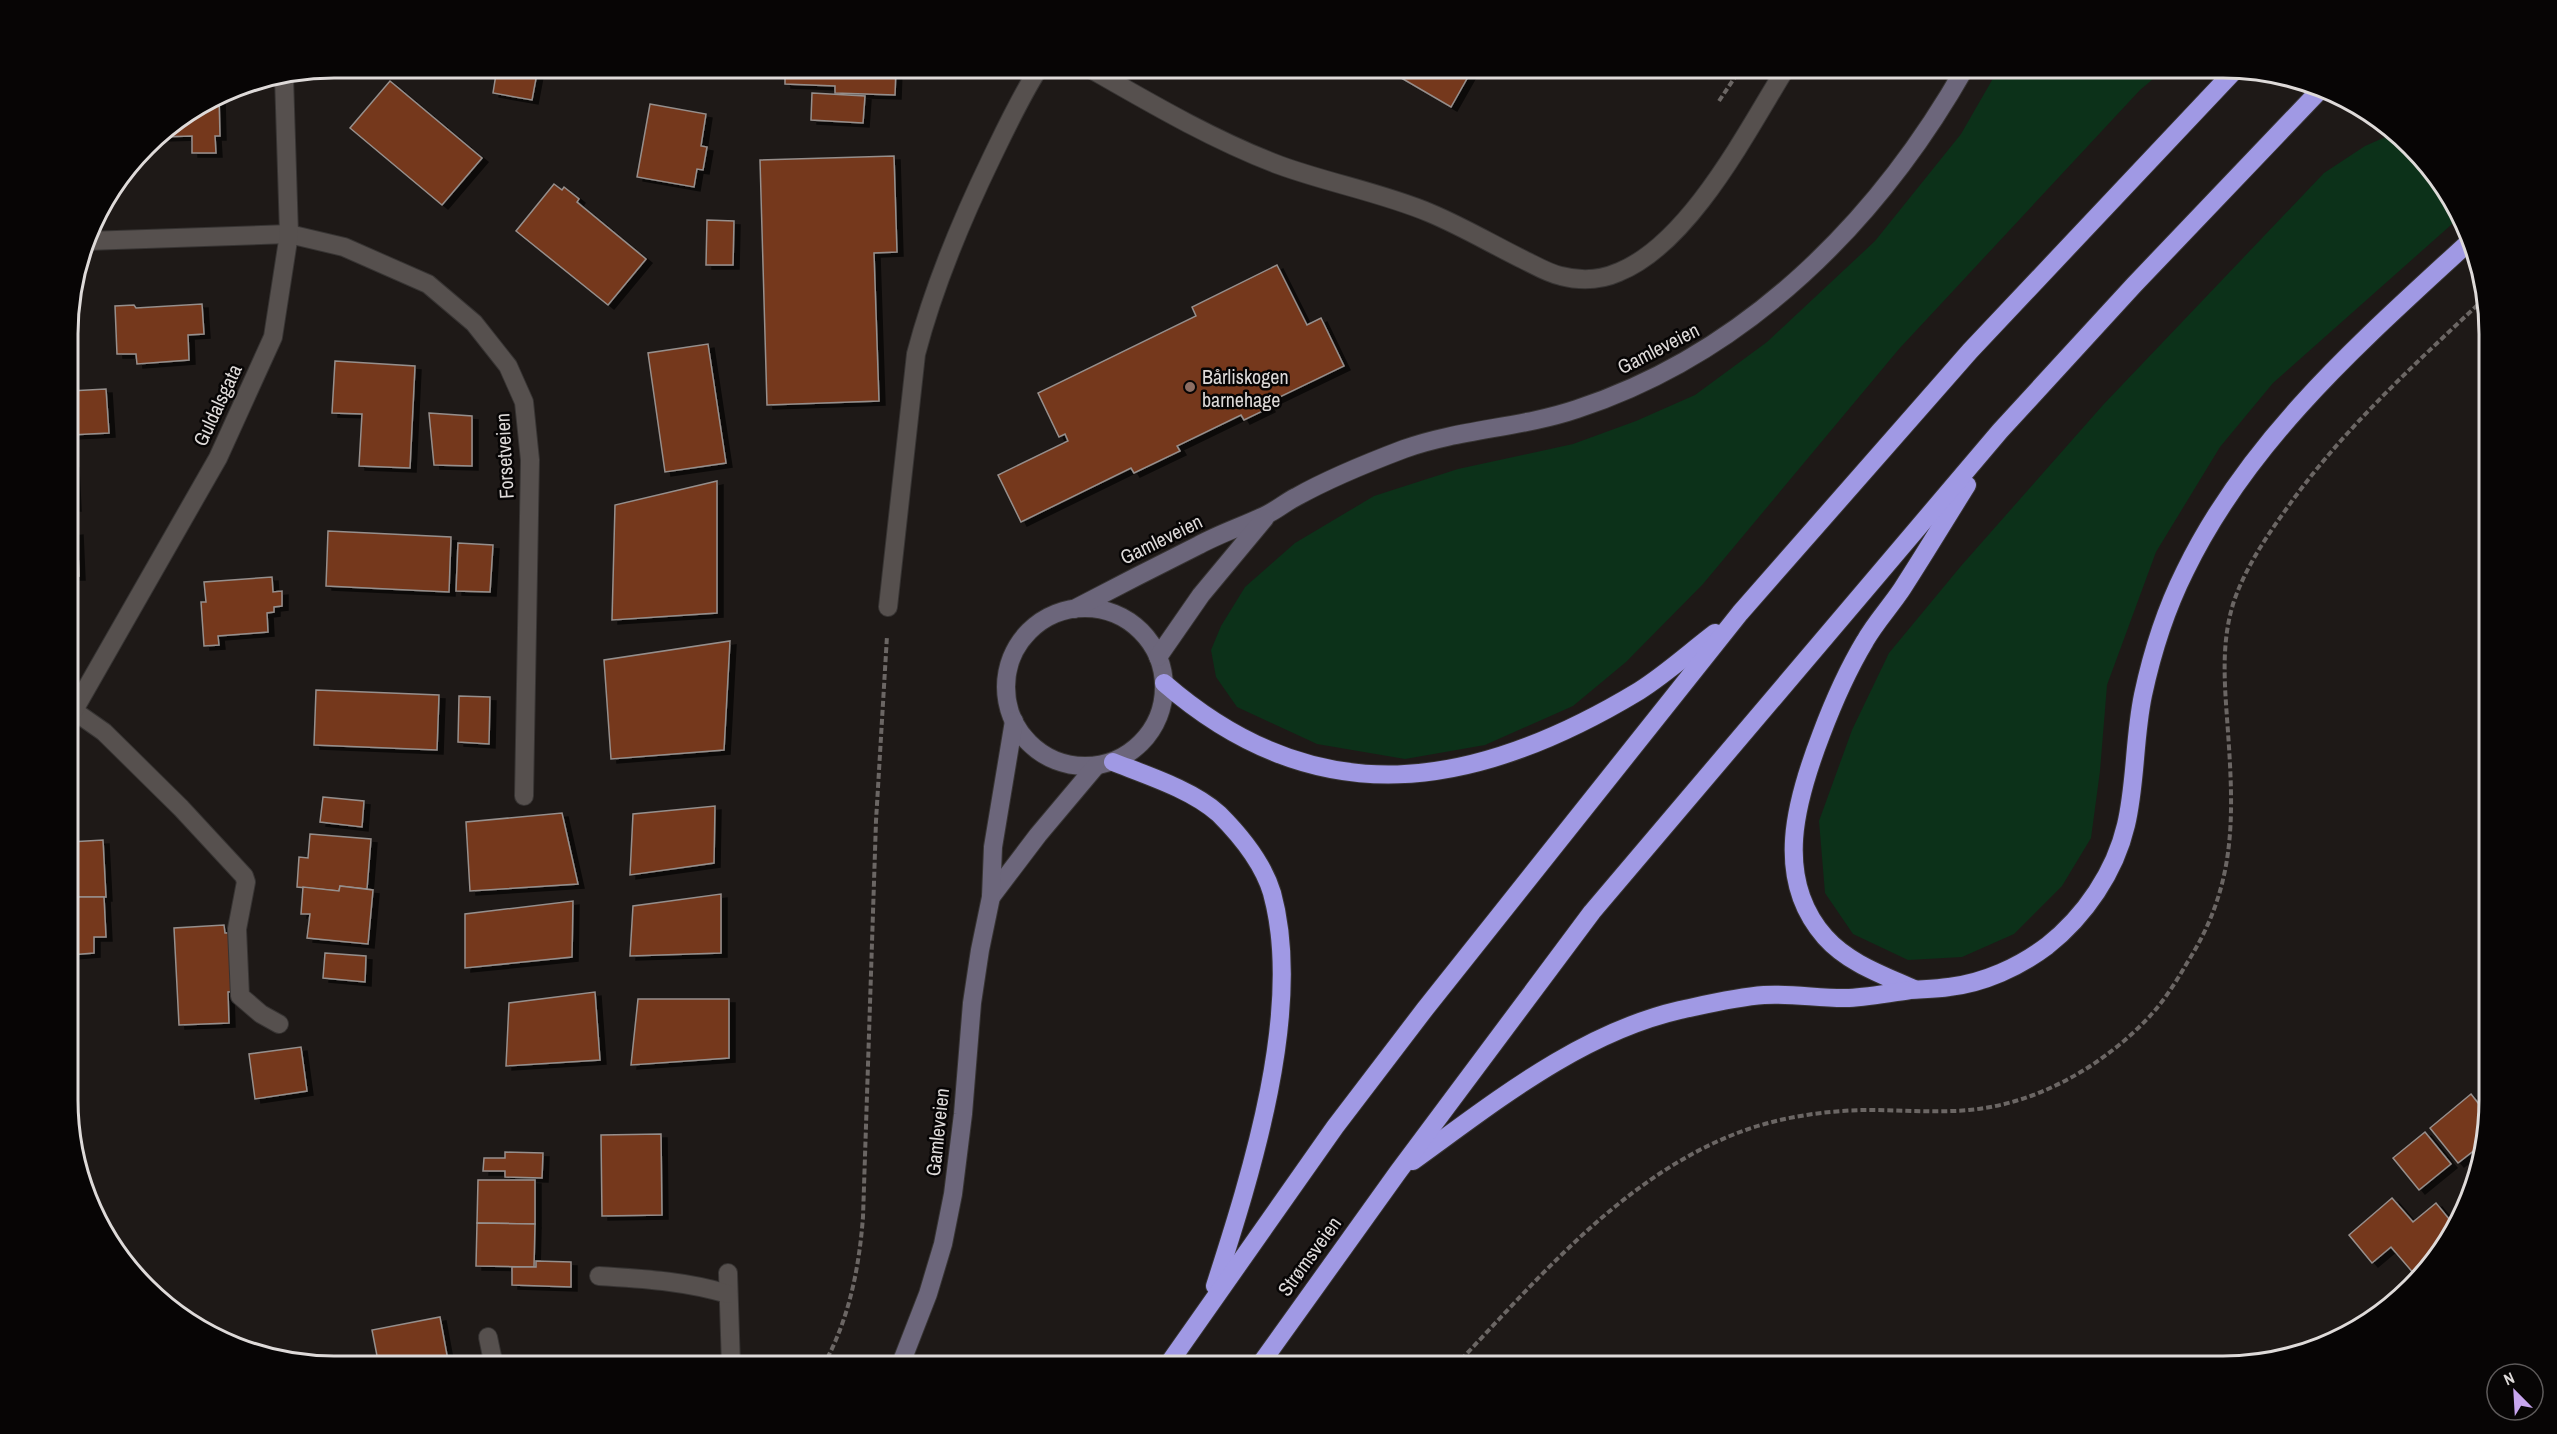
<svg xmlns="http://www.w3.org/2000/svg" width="2557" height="1434" font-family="'Archivo Narrow',sans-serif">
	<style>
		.green { fill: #0c3119 }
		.building { fill: #75371c; stroke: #968f8c; stroke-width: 1.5; filter: url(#shadow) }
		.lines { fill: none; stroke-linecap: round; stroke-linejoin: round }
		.lane-casing { stroke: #373433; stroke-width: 20 }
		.street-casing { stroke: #373433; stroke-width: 20 }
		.secondary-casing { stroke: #373433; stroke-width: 20 }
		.highway-casing { stroke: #373433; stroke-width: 20 }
		.path { stroke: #6b6664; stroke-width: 4; stroke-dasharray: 6 3; stroke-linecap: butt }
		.lane { stroke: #56504e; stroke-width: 18 }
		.street { stroke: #56504e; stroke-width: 18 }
		.secondary { stroke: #6c667b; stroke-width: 18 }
		.highway { stroke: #a099e4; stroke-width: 18 }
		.education-dot { fill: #8d6e63; stroke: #070505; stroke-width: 2 }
		.labels { text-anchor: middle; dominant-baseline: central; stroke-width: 5; stroke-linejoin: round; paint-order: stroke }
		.street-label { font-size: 20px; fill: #dedad9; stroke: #070505 }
		.poi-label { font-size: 20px; fill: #dedad9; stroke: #070505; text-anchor: start }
		.rim { fill: none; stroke: #dedad9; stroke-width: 3 }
	</style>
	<defs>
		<filter id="shadow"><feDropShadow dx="6" dy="4" stdDeviation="0" flood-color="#0009"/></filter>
	</defs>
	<rect width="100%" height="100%" fill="#1e1917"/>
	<g class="green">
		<path d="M1999,68H2166L2140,90L1899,349L1703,584L1626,662L1573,706L1485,745L1405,759L1317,744L1237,707L1216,677L1211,650L1221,626L1245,587L1295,543L1374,496L1458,469L1573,444L1636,421L1695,395L1767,342L1875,241L1961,134Z"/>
		<path d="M2390,135L2445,186L2460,217L2273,383L2220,447L2156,552L2107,685L2100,771L2091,838L2062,886L2014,934L1962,957L1908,960L1853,934L1825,893L1819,821L1852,730L1889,653L1961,566L2103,405L2324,173L2365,146Z"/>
	</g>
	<g class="building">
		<path d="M497,68H538L532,100L493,93Z"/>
		<path d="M785,68H896L895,95L835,93V86L785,84Z"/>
		<path d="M1394,68H1473L1451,107L1391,72Z"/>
		<path d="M390,81L482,158L442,205L350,128Z"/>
		<path d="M224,93V97L219,96L220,136H215L216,153H192V136L159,137V133Z"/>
		<path d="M812,93L865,96L863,123L811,120Z"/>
		<path d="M650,104L706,114L701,146L707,147L703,170L697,169L694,187L637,177Z"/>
		<path d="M894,156L897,252L874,253L879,401L767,405L760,160Z"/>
		<path d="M554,184L562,190L564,187L579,199L577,202L646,259L608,305L516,231Z"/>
		<path d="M707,220L734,221L733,265H706Z"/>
		<path d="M1277,265L1307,325L1321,318L1344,366L1267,403L1269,408L1244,420L1241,415L1177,446L1180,451L1134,473L1131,468L1021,522L998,475L1068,441L1065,434L1059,437L1038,393L1196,316L1192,307Z"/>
		<path d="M202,304L204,334L188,335L189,360L137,364L136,354H117L115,306L134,305L136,308Z"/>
		<path d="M708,344L726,463L665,472L648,353Z"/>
		<path d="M335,361L415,366L410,468L359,466L362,414L332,413Z"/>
		<path d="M106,389L109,433L70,435V391Z"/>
		<path d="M429,413L472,416V466L434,465Z"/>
		<path d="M73,464L75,507H70V465Z"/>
		<path d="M717,481V613L612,620L615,505Z"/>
		<path d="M77,531L79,576H70V532Z"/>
		<path d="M328,531L451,537L449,592L326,586Z"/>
		<path d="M458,543L493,545L490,592L456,591Z"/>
		<path d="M272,577L273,592L282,591V606L274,607V612L267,613L268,632L218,636L219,645L204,646L201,602H206L204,582Z"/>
		<path d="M730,641L724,750L611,759L604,660Z"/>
		<path d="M316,690L439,695L437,750L314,745Z"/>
		<path d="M459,696L490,697L489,744L458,742Z"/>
		<path d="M323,797L364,801L362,827L320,822Z"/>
		<path d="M715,806L714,863L630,875L633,814Z"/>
		<path d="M562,813L578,884L470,891L466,822Z"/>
		<path d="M310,834L371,839L367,889L340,886L339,891L297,887L299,857L308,858Z"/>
		<path d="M103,840L106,897H70V842Z"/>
		<path d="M340,886L373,890L368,944L307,938L310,914H301L303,887L339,891Z"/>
		<path d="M721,894V953L630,956L633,906Z"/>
		<path d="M70,897H104L106,937H94V953L70,955Z"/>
		<path d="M573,901L572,957L465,968V914Z"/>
		<path d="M224,925L225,933H234L237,991L228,992L229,1023L179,1025L174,928Z"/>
		<path d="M325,953L366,956L365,982L323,978Z"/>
		<path d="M595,992L600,1060L506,1066L509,1003Z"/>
		<path d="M638,999H729V1058L631,1065Z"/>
		<path d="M301,1047L307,1091L255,1099L249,1054Z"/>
		<path d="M2471,1094L2489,1117L2481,1145L2458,1163L2430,1128Z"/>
		<path d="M2425,1132L2451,1164L2419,1190L2393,1158Z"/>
		<path d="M661,1134L662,1215L602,1216L601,1135Z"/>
		<path d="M505,1152L543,1153L542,1178L505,1177V1171H483L484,1158H505Z"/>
		<path d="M478,1180H535V1224L477,1223Z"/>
		<path d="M2392,1198L2413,1222L2436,1203L2449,1219L2456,1213L2459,1216L2454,1233L2415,1275L2391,1247L2372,1263L2349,1235Z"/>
		<path d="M477,1223L535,1224L534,1267L476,1266Z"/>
		<path d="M536,1261L571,1262V1287L512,1285V1267H536Z"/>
		<path d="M440,1317L449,1366H379L372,1330Z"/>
	</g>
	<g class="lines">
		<g class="lane-casing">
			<g id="lane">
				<path d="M74,711L104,732L181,808L244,876L246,882L237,929L240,996L261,1014L279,1024"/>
				<path d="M728,1273L731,1366"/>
				<path d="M599,1276C644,1279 685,1281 728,1294"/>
				<path d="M488,1337L494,1366"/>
			</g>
		</g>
		<g class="street-casing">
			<g id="street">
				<path d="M1089,68C1150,103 1213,140 1279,165C1328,183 1383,193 1430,213C1461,226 1490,243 1520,258C1533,264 1547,273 1561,276C1580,281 1601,280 1619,272C1690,243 1747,131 1786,68"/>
				<path d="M87,241L289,234L344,247L428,284L474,323L508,366L524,402L530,460L524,796"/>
				<path d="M888,607L916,354C934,285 961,221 992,157C1007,126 1021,96 1039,68"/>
				<path d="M70,717L218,458L273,337L289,234L284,77"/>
			</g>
		</g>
		<g class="secondary-casing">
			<g id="secondary">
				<circle cx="1085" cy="687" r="79"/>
				<path d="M1074,609C1116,587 1157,566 1199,545C1221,533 1246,525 1268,514C1278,509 1286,502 1296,497C1330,478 1367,463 1404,449C1460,429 1521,428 1577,409C1747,353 1878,221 1965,68"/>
				<path d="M1158,657L1201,595L1265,518"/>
				<path d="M991,897L1038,835L1096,766"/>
				<path d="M900,1366L928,1294L943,1244L953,1194L963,1114L972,1003L980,950L991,897L993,847L1014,721"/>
			</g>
		</g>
		<g class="highway-casing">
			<g id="highway">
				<path d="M1164,683C1318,817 1475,790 1639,691C1666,674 1690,652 1715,633"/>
				<path d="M1113,762C1146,775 1193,790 1219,814C1241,836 1263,863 1272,893C1304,1009 1251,1174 1215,1286"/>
				<path d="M1914,989C1883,975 1848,963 1825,937C1773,878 1796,800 1821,735C1833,703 1847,671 1865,641C1875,623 1890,607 1902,589C1924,555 1945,520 1967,485"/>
				<path d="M1413,1161C1495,1102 1580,1033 1680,1010C1708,1004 1736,997 1764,995C1793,993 1821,999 1849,998C1869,997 1890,993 1910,990C1923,989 1936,989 1949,987C1984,983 2019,967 2047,946C2085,916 2115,872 2126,825C2136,783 2134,738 2143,695C2152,653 2166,609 2185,571C2250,437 2364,339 2471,240"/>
				<path d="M1167,1366L1335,1127L1425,1009L1740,613L1970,351L2236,69"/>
				<path d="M1259,1366L1398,1172L1592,912L2000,431L2134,285L2321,89"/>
			</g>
		</g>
		<g class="path">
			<path d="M1719,101L1741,68"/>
			<path d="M823,1366C849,1320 859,1269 863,1217L876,821L887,636"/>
			<path d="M1455,1366C1539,1278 1623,1176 1740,1132C1780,1117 1827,1110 1870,1110C1903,1110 1936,1113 1969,1110C2037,1104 2103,1066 2149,1017C2164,1001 2176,982 2187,963C2236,886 2234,820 2228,732C2225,688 2220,644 2234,601C2246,567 2266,537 2287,508C2343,429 2415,364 2485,298"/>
		</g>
		<use href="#lane" class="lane"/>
		<use href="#street" class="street"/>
		<use href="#secondary" class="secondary"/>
		<use href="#highway" class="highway"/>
	</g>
	<circle class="education-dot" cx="1190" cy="387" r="6"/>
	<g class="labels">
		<g class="street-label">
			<text transform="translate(1658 348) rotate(-27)">Gamleveien</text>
			<text transform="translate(217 405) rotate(-65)">Guldalsgata</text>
			<text transform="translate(504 456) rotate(-93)">Forsetveien</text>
			<text transform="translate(1161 539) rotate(-26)">Gamleveien</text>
			<text transform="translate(937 1132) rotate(-84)">Gamleveien</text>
			<text transform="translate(1309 1256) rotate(-54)">Strømsveien</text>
		</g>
		<g class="poi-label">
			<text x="1202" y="376">Bårliskogen<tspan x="1202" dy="23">barnehage</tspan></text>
		</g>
	</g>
	<path d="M0 0H2557V1434H0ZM334 78H2223A256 256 0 0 1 2479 334V1100A256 256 0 0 1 2223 1356H334A256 256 0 0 1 78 1100V334A256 256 0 0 1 334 78Z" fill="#070505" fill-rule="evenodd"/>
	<path class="rim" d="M334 78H2223A256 256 0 0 1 2479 334V1100A256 256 0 0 1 2223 1356H334A256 256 0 0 1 78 1100V334A256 256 0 0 1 334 78Z"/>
	<g transform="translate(2515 1392) rotate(336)"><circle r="28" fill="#070505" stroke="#5d5a5a" stroke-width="1.5"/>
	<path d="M0-4.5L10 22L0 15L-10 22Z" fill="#c8a6ef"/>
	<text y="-9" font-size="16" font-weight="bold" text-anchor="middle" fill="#dedad9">N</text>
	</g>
</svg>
